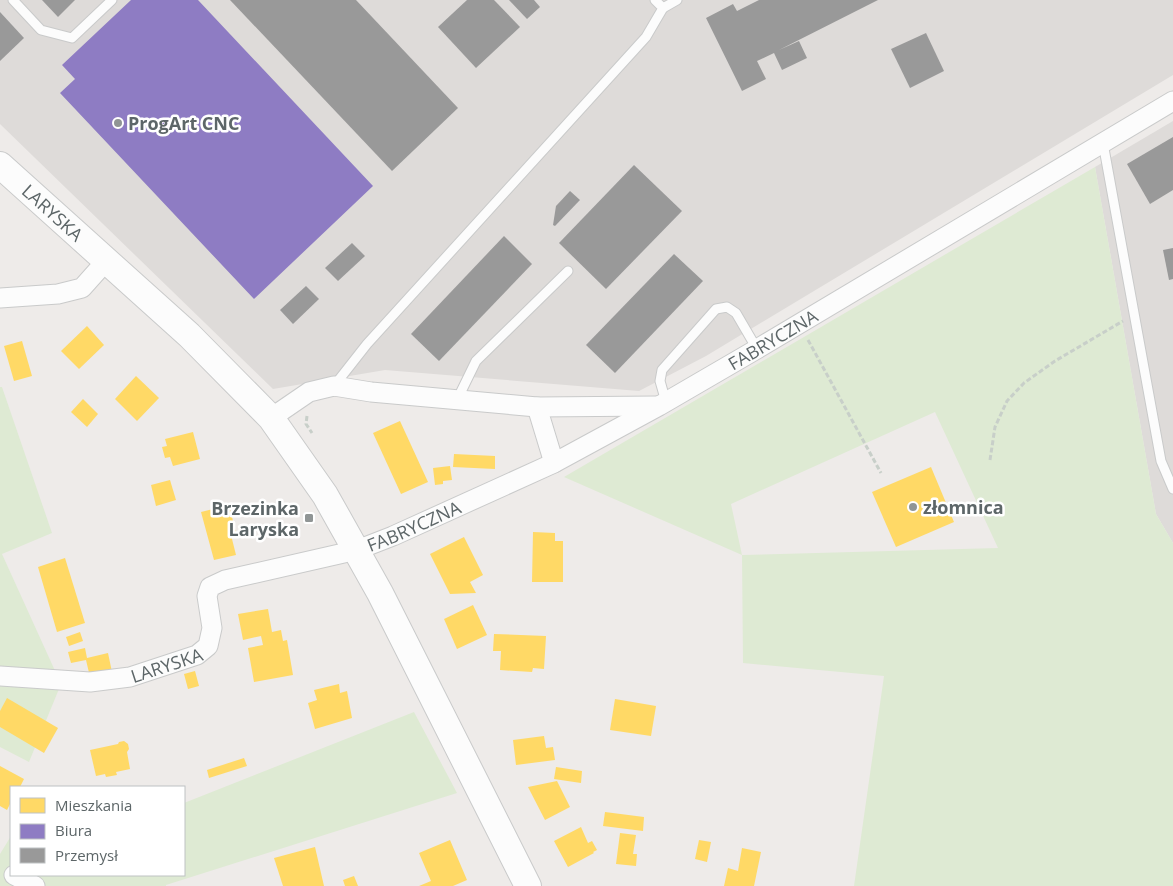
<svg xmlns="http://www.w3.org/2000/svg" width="1173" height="886" font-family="'Open Sans',sans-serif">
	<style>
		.industrial { fill: #dedbd9 }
		.green { fill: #deead3; fill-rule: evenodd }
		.homes { fill: #ffd966 }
		.offices { fill: #8e7cc3 }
		.industry { fill: #999 }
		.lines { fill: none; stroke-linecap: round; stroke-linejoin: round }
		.lane-casing { stroke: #c9caca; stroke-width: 11 }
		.street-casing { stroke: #c9caca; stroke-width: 21 }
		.secondary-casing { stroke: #c9caca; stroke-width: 28 }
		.path { stroke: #c8cfc9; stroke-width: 3; stroke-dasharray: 5 2.5; stroke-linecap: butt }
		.lane { stroke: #fcfcfc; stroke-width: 9 }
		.street { stroke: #fcfcfc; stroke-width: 19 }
		.secondary { stroke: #fcfcfc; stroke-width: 26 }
		.poi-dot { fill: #909595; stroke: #fff; stroke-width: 2 }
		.labels { text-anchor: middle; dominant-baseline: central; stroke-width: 5; stroke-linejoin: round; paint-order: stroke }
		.poi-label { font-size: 18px; font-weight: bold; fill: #5d6668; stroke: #fff; text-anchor: start }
		.street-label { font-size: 18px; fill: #5d6668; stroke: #fff }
	</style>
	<rect width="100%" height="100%" fill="#eeebe9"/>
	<g class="industrial">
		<path d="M0,0H1173V75L706,356L639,391L385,370L273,389L0,124Z"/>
		<path d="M1173,121V543L1156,514L1095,167Z"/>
	</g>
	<g class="green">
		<path d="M1095,167L1156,514L1173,543V886H854L884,676L743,663L742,555L564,477ZM935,412L998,548L742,555L731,504Z"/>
		<path d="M0,387H2L52,533L2,554L61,684L29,762L0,747Z"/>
		<path d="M414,712L457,793L166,885V886H0V854L11,836V875H184V803Z"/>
	</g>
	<g class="homes">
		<path d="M87,326L104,345L79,369L61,351Z"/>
		<path d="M22,341L32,376L14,381L4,346Z"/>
		<path d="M136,376L159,398L137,421L115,399Z"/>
		<path d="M83,399L98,414L87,427L71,412Z"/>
		<path d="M400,421L428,482L401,494L373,433Z"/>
		<path d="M193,432L200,459L173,466L170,457L165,458L162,447L167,446L165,439Z"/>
		<path d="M454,454L495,456V469L453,467Z"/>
		<path d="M450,466L452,480L443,481V484L435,485L433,468Z"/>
		<path d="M931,467L954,522L896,547L872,492Z"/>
		<path d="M170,480L176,500L156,506L151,485Z"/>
		<path d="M229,505L236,533L231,535L236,555L214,560L201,512Z"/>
		<path d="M533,532L555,533V541H563V582H532Z"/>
		<path d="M464,537L483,575L470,582L476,593L450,594L430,554Z"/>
		<path d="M65,558L85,623L57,632L38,567Z"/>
		<path d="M473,605L487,635L457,649L444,619Z"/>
		<path d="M268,609L272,632L281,630L283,641L287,640L293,675L254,682L248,648L263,645L261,636L243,640L238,614Z"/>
		<path d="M80,632L83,641L69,646L66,637Z"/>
		<path d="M494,634L546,636L544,669L533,668L532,672L500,670L501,651H493Z"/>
		<path d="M85,648L87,658L108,653L112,672L90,677L86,660L71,663L68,652Z"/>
		<path d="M195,671L199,686L188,689L184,674Z"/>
		<path d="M339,684L340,693L347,691L352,718L315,729L308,703L317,700L314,690Z"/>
		<path d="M7,698L58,728L44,753L0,727V711Z"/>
		<path d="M615,699L656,706L651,736L610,730Z"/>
		<path d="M544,736L546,748L553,747L555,760L516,765L513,740Z"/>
		<path d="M124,741L128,744L129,749L127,752L130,769L116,772L117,775L106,777L105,774L96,776L90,750L118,744L119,742Z"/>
		<path d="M244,758L247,766L209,778L207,770Z"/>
		<path d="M0,766L24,779L20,787H11V802L7,810L0,806Z"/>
		<path d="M556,767L582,771L581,783L554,779Z"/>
		<path d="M557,781L570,807L545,820L528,787Z"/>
		<path d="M605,812L644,817L643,831L603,826Z"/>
		<path d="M581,827L588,843L592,841L597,850L593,852L594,853L568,867L554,841Z"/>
		<path d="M620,833L636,835L633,854H637L636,866L616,864Z"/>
		<path d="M450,840L467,880L453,886H419L431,881L419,853Z"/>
		<path d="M699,840L711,842L707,862L695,859Z"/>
		<path d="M315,847L324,886H283L274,858Z"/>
		<path d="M742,848L761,852L754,886H724L728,868L738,871Z"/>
		<path d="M354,876L358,886H345L343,880Z"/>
	</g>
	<path class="offices" d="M131,0H198L373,186L254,299L60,93L75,79L62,65Z"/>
	<g class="industry">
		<path d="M42,0H75L58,17Z"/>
		<path d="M230,0H356L458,108L392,171Z"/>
		<path d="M467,0H494L520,27L476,68L438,27Z"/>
		<path d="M509,0H534L540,7L527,19Z"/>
		<path d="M759,0H878L779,50L799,41L807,58L782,70L774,53L757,61L766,79L742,91L706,18L733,4L737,11Z"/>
		<path d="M0,12L24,38L0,61Z"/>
		<path d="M926,33L944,71L910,88L891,49Z"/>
		<path d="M1173,137V190L1150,204L1127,164Z"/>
		<path d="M634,165L682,211L606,289L559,243Z"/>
		<path d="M570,191L580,200L555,226L553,225L556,206Z"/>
		<path d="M504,236L532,264L439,361L411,334Z"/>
		<path d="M352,243L365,256L338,281L325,268Z"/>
		<path d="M1173,248V279L1169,280L1163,250Z"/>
		<path d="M674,254L703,281L615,373L586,345Z"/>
		<path d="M306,286L319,299L293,324L280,310Z"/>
	</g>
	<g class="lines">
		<g class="lane-casing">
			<g id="lane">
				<path d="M13,0L41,30L72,38L112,0"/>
				<path d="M663,8L677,0"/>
				<path d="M1103,143L1161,461L1173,489"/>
				<path d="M334,386L367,344L646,37L663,8L655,0"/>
				<path d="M457,400L476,361L568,271"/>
				<path d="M666,402L660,381L662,370L716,309L727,307L736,313L757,349"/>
			</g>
		</g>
		<g class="street-casing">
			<g id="street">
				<path d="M0,298L58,294L82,288L107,260"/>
				<path d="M537,407L554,463"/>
				<path d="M271,418L309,392L334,386L371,392L537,407L657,406"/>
				<path id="s1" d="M0,676L90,682L130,677L197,655L208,646L212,628L207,596L210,587L225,580L357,550L393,536L554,463L659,406L757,349L1173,101"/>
				<path d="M14,875L35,886"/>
			</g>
		</g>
		<g class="secondary-casing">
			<g id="secondary">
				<path id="s2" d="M0,165L189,335L271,418L325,495L380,593L528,886"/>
			</g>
		</g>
		<g class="path">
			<path d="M808,340L881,473"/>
			<path d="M307,416L306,424L312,433"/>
			<path d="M990,460L995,427L1007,401L1024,383L1055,361L1123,321"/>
		</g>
		<use href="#lane" class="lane"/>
		<use href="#street" class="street"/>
		<use href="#secondary" class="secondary"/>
	</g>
	<g class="poi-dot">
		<circle cx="118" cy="123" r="5"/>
		<circle cx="913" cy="507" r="5"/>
		<rect x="304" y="513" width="10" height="10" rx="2.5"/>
	</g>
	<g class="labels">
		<g class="poi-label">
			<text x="128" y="123">ProgArt CNC</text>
			<text x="923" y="507">złomnica</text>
			<text x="299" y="508" text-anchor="end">Brzezinka<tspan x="299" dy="21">Laryska</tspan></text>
		</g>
		<g class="street-label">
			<text stroke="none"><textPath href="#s2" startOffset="71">LARYSKA</textPath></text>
			<text stroke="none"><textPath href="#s1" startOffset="894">FABRYCZNA</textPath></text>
			<text stroke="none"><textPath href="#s1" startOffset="489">FABRYCZNA</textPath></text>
			<text stroke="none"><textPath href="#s1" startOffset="169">LARYSKA</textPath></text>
		</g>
	</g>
	<rect x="10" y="786" width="175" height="90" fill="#ffffff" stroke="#bec2c3"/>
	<rect x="20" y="798" width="25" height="15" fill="#ffd966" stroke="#bec2c3"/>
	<text x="55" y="811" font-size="15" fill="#5d6668">Mieszkania</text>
	<rect x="20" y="824" width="25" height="15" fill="#8e7cc3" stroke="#bec2c3"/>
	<text x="55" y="836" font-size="15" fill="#5d6668">Biura</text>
	<rect x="20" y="848" width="25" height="15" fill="#999999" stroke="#bec2c3"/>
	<text x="55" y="861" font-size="15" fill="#5d6668">Przemysł</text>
</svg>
